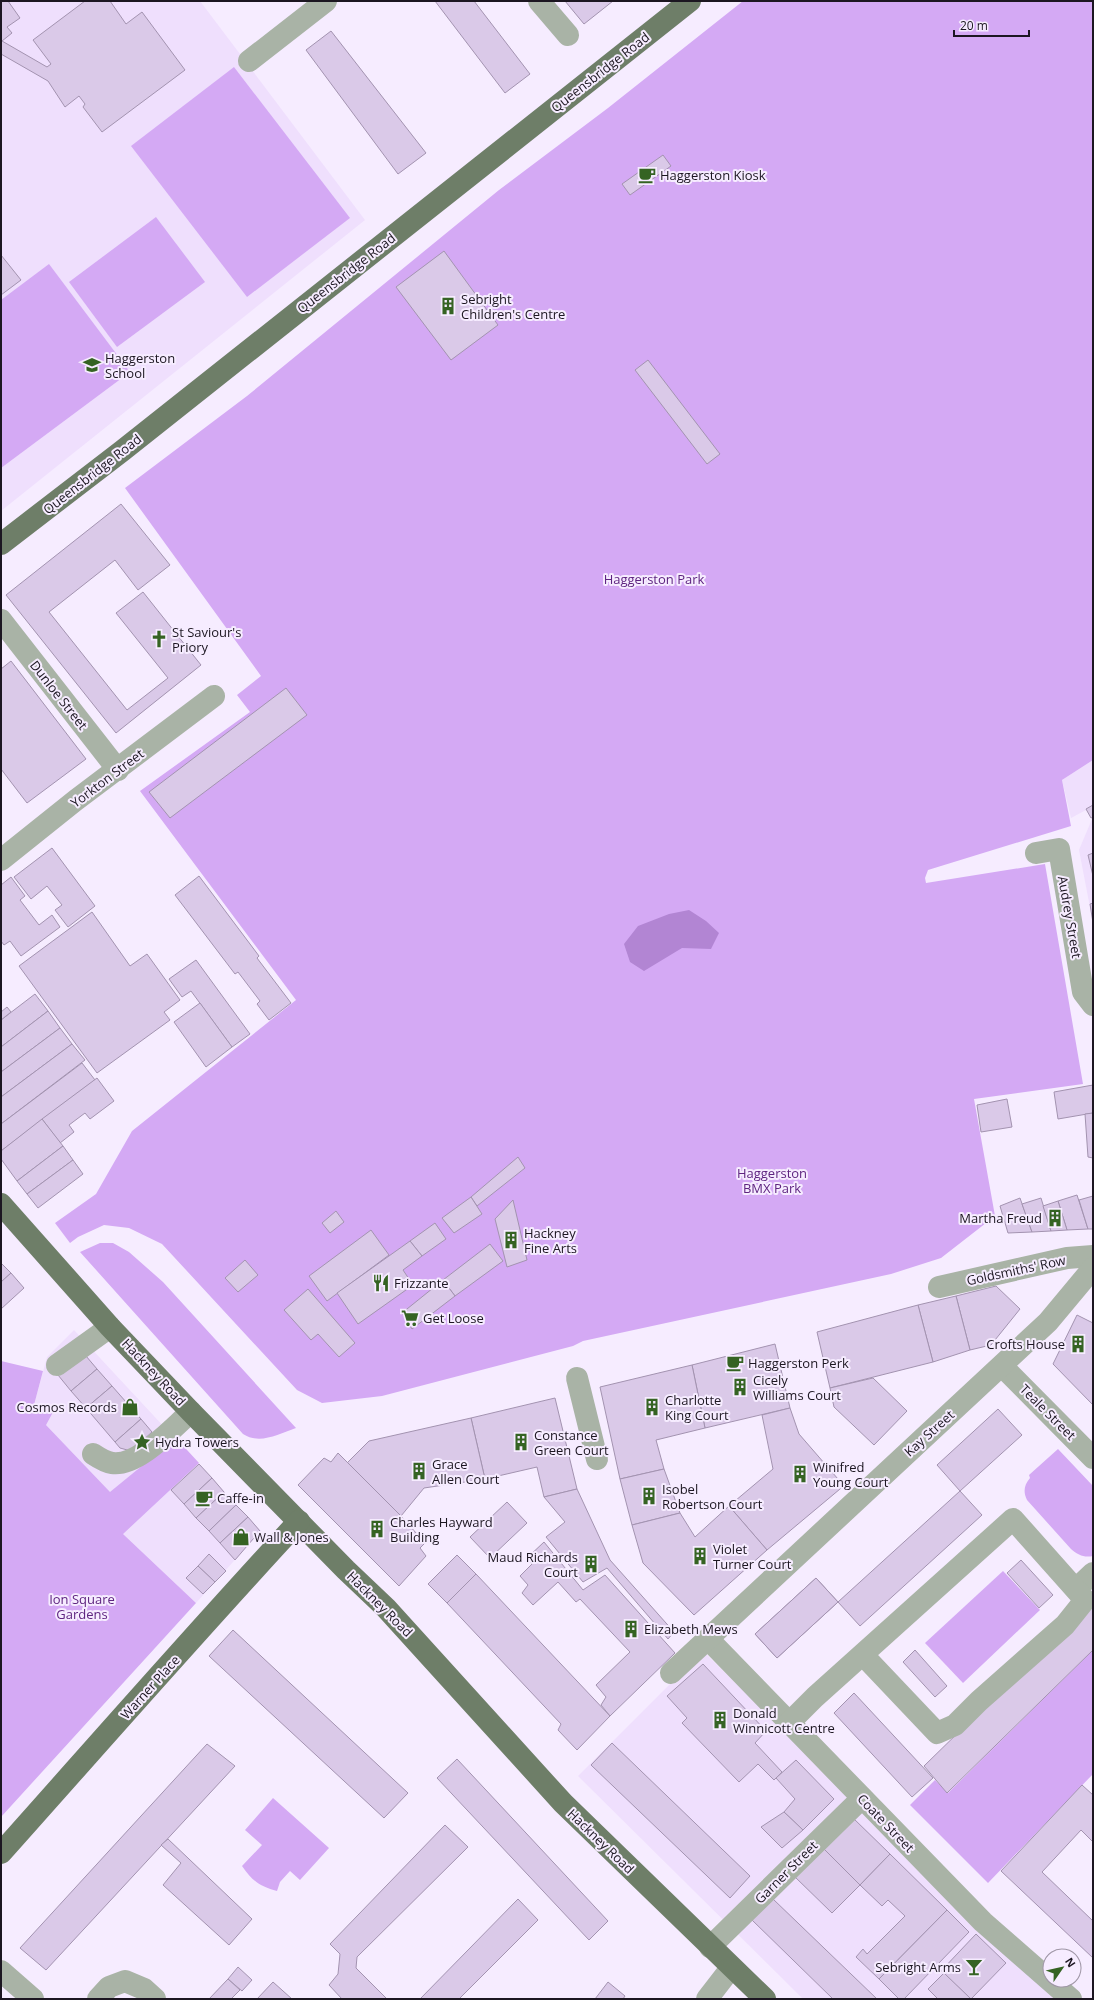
<svg xmlns="http://www.w3.org/2000/svg" width="1094" height="2000" font-family="'Open Sans',sans-serif">
	<style>
		.built { fill: #efdffd }
		.green { fill: #d4a9f4 }
		.water { fill: #b285d3 }
		.building { fill: #dac9e8; stroke: #a393b0 }
		.lines { fill: none; stroke-linecap: round; stroke-linejoin: round }
		.minor { stroke: #a9b3a6; stroke-width: 22 }
		.major { stroke: #6e7e68; stroke-width: 22 }
		.labels { text-anchor: middle; dominant-baseline: central; stroke-width: 4; stroke-linejoin: round; paint-order: stroke }
		.street-label { font-size: 13px; fill: #1c1621; stroke: #f6ecff }
		.poi-label { font-size: 13px; fill: #1c1621; stroke: #f6ecff; text-anchor: start }
		.park-label { font-size: 13px; fill: #5e2480; stroke: #f6ecff }
	</style>
	<rect width="100%" height="100%" fill="#f6ecff"/>
	<g class="built">
		<path d="M1,1H200L365,220L1,511Z"/>
		<path d="M1093,760V923L1079,850L1092,819L1086,810L1071,818L1062,780Z"/>
		<path d="M74,1330L261,1531L196,1603L123,1534L108,1490L46,1425L34,1405L47,1357Z"/>
		<path d="M703,1651L1059,1999H803L578,1776Z"/>
	</g>
	<g class="green">
		<path d="M743,1H1093V760L1062,780L1071,826L928,870L925,878L926,883L1045,864L1083,1084L974,1099L995,1216L941,1258L891,1274L583,1341L573,1346L382,1396L322,1403L297,1390L162,1244L129,1228L104,1225L78,1237L70,1243L55,1223L96,1194L132,1131L296,1000L140,791L250,712L237,695L261,676L125,488L247,396L499,190L608,108Z"/>
		<path d="M234,67L350,218L247,297L131,146Z"/>
		<path d="M156,217L205,282L117,347L69,282Z"/>
		<path d="M49,264L130,372L1,468V300Z"/>
		<path d="M100,1243H113L129,1252L163,1282L296,1428C278,1434 260,1445 243,1434L80,1252Z"/>
		<path d="M1,1361L43,1371L34,1405L53,1412L46,1425L110,1492L176,1438L199,1463L123,1534L196,1603L1,1817Z"/>
		<path d="M1058,1449L1093,1486V1556C1084,1558 1078,1555 1071,1549L1027,1500C1023,1492 1024,1485 1030,1478L1029,1475Z"/>
		<path d="M1003,1571L1040,1610L963,1683L925,1643Z"/>
		<path d="M1093,1650V1774L988,1883L910,1805L935,1780L948,1793Z"/>
		<path d="M273,1798L329,1848L300,1880L290,1871L280,1882L277,1891C261,1887 252,1881 242,1866L262,1845L245,1830Z"/>
	</g>
	<path class="water" d="M689,910L706,921L719,933L711,949L682,948L644,971L630,962L624,944L638,926L669,914Z"/>
	<g class="building">
		<path d="M1,1H8L20,18L7,27L12,33L2,41L47,67L51,64L33,40L85,1H110L126,24L142,12L185,70L102,132L83,107L85,104L79,96L65,107L48,81L1,54Z"/>
		<path d="M435,1H474L530,74L505,93Z"/>
		<path d="M565,1H613L584,24Z"/>
		<path d="M331,31L426,153L398,174L306,50Z"/>
		<path d="M663,155L671,166L630,195L622,184Z"/>
		<path d="M444,251L498,325L451,360L396,287Z"/>
		<path d="M1,255L21,280L1,295Z"/>
		<path d="M648,360L720,454L707,464L635,370Z"/>
		<path d="M121,504L170,565L138,590L115,560L49,612L127,710L168,678L116,613L143,592L201,665L116,733L6,595Z"/>
		<path d="M11,661L86,759L27,803L1,769V669Z"/>
		<path d="M286,688L307,715L170,818L149,792Z"/>
		<path d="M1093,805V817L1091,818L1086,809Z"/>
		<path d="M52,848L95,906L68,927L55,910L62,905L47,886L31,899L14,877Z"/>
		<path d="M1093,853V876L1088,855Z"/>
		<path d="M199,876L259,956L257,958L291,1003L269,1020L257,1004L260,1001L238,972L235,974L175,895Z"/>
		<path d="M11,877L25,896L20,900L39,925L52,915L60,927L21,956L10,941L4,945L1,941V885Z"/>
		<path d="M1093,903V923L1090,904Z"/>
		<path d="M92,912L130,966L147,954L180,1000L164,1012L170,1020L97,1073L19,966Z"/>
		<path d="M196,960L250,1034L232,1047L191,991L182,997L169,979Z"/>
		<path d="M35,994L48,1011L1,1047V1020Z"/>
		<path d="M200,1003L232,1047L206,1067L174,1022Z"/>
		<path d="M7,1007L11,1012L1,1020V1012Z"/>
		<path d="M48,1011L60,1028L1,1072V1047Z"/>
		<path d="M60,1028L72,1044L1,1097V1072Z"/>
		<path d="M72,1044L85,1060L1,1124V1097Z"/>
		<path d="M82,1063L95,1080L1,1151V1124Z"/>
		<path d="M97,1078L114,1101L90,1119L85,1113L69,1125L74,1132L60,1143L42,1119Z"/>
		<path d="M1093,1085V1113L1058,1119L1054,1092Z"/>
		<path d="M1007,1099L1012,1127L981,1132L977,1105Z"/>
		<path d="M1093,1113V1158L1088,1157L1085,1114Z"/>
		<path d="M42,1119L63,1146L17,1181L1,1159V1151Z"/>
		<path d="M63,1146L73,1160L27,1194L17,1181Z"/>
		<path d="M518,1157L525,1168L477,1206L471,1197Z"/>
		<path d="M73,1160L83,1174L38,1208L27,1194Z"/>
		<path d="M1077,1195L1088,1229L1067,1230L1058,1201Z"/>
		<path d="M1093,1196V1229H1088L1079,1200Z"/>
		<path d="M471,1197L482,1214L454,1233L442,1218Z"/>
		<path d="M1020,1198L1032,1232L1008,1233L1000,1206Z"/>
		<path d="M1041,1198L1051,1231L1032,1232L1022,1204Z"/>
		<path d="M513,1200L527,1260L507,1267L495,1219Z"/>
		<path d="M1058,1201L1067,1230L1051,1231L1043,1206Z"/>
		<path d="M336,1211L344,1222L330,1233L322,1223Z"/>
		<path d="M435,1223L446,1239L422,1256L410,1241Z"/>
		<path d="M371,1230L389,1255L327,1301L309,1276Z"/>
		<path d="M410,1241L422,1256L403,1270L413,1285L358,1324L337,1293Z"/>
		<path d="M490,1244L503,1261L455,1296L443,1280Z"/>
		<path d="M245,1260L258,1275L238,1292L225,1278Z"/>
		<path d="M1,1263L11,1273L1,1282Z"/>
		<path d="M11,1273L24,1288L1,1309V1282Z"/>
		<path d="M443,1280L455,1296L412,1329L402,1313Z"/>
		<path d="M996,1286L1020,1309L991,1345L970,1350L956,1296Z"/>
		<path d="M308,1289L355,1343L339,1357L318,1334L311,1340L284,1310Z"/>
		<path d="M956,1296L970,1350L933,1362L918,1305Z"/>
		<path d="M918,1305L933,1362L830,1388L817,1332Z"/>
		<path d="M1077,1315L1093,1323V1405L1053,1364Z"/>
		<path d="M775,1344L790,1408L705,1428L692,1365Z"/>
		<path d="M86,1356L97,1369L71,1391L58,1375Z"/>
		<path d="M692,1365L705,1428L656,1440L664,1469L620,1479L600,1387Z"/>
		<path d="M97,1369L112,1386L86,1408L71,1391Z"/>
		<path d="M873,1378L907,1411L874,1445L834,1407L830,1388Z"/>
		<path d="M112,1386L141,1419L115,1442L86,1408Z"/>
		<path d="M555,1398L577,1489L544,1497L537,1467L485,1479L471,1418Z"/>
		<path d="M790,1408L799,1434L838,1479L846,1484L767,1550L729,1506L773,1469L762,1415Z"/>
		<path d="M998,1409L1022,1435L960,1491L937,1465Z"/>
		<path d="M471,1418L485,1479L424,1488L401,1516L347,1463L369,1441Z"/>
		<path d="M141,1419L152,1432L131,1451L120,1448L115,1442Z"/>
		<path d="M338,1453L401,1516L425,1543L420,1548L426,1556L399,1586L298,1485L324,1458L331,1462Z"/>
		<path d="M199,1464L212,1478L184,1504L171,1490Z"/>
		<path d="M664,1469L680,1513L632,1525L620,1479Z"/>
		<path d="M212,1478L224,1492L196,1518L184,1504Z"/>
		<path d="M577,1489L610,1560L674,1632L668,1639L607,1568L583,1582L546,1537L565,1522L544,1497Z"/>
		<path d="M960,1491L982,1515L860,1626L838,1602Z"/>
		<path d="M224,1492L236,1505L209,1531L196,1518Z"/>
		<path d="M507,1502L527,1523L490,1558L470,1537Z"/>
		<path d="M236,1505L248,1517L220,1543L209,1531Z"/>
		<path d="M729,1506L767,1550L694,1615L643,1563L632,1525L680,1513L695,1537Z"/>
		<path d="M248,1517L260,1531L235,1560L220,1543Z"/>
		<path d="M544,1542L583,1590L605,1575L675,1653L610,1716L601,1705L606,1697L596,1685L630,1652L580,1599L576,1602L558,1582L533,1605L522,1593L528,1585L520,1576L532,1564L527,1558Z"/>
		<path d="M209,1554L226,1571L215,1582L198,1566Z"/>
		<path d="M457,1555L476,1574L447,1603L428,1584Z"/>
		<path d="M1021,1560L1053,1595L1039,1608L1007,1573Z"/>
		<path d="M198,1566L215,1582L203,1594L186,1578Z"/>
		<path d="M476,1574L610,1716L577,1750L558,1730L561,1724L447,1603Z"/>
		<path d="M816,1578L838,1602L777,1658L755,1634Z"/>
		<path d="M816,1578L838,1602L777,1658L755,1634Z"/>
		<path d="M1093,1601V1650L947,1793L924,1766Z"/>
		<path d="M233,1630L408,1793L384,1818L209,1656Z"/>
		<path d="M915,1650L947,1686L935,1697L903,1662Z"/>
		<path d="M703,1664L766,1731L755,1743L782,1772L774,1780L758,1764L739,1782L682,1723L687,1718L667,1696Z"/>
		<path d="M854,1693L933,1778L912,1797L834,1713Z"/>
		<path d="M612,1743L750,1876L730,1898L591,1765Z"/>
		<path d="M207,1744L235,1766L46,1970L20,1948Z"/>
		<path d="M457,1759L608,1921L589,1940L437,1778Z"/>
		<path d="M796,1760L834,1799L803,1830L784,1812L795,1799L776,1778Z"/>
		<path d="M1082,1785L1093,1795V1842L1081,1830L1042,1872L1093,1921V1958L1001,1871Z"/>
		<path d="M784,1812L803,1830L782,1848L761,1827Z"/>
		<path d="M852,1817L890,1854L860,1885L822,1847Z"/>
		<path d="M445,1825L468,1847L357,1957L356,1968L387,1999H342L329,1985L338,1974L340,1954L330,1944Z"/>
		<path d="M168,1839L252,1919L229,1945L163,1885L181,1863L161,1845Z"/>
		<path d="M822,1847L860,1885L832,1913L794,1876Z"/>
		<path d="M890,1854L947,1910L879,1979L856,1957L863,1949L867,1954L905,1916L888,1900L882,1906L860,1885Z"/>
		<path d="M518,1899L538,1920L459,1999H420Z"/>
		<path d="M773,1899L877,1999H833L752,1920Z"/>
		<path d="M947,1910L969,1932L904,1999H899L879,1979Z"/>
		<path d="M976,1934L1006,1963L971,1999L941,1971Z"/>
		<path d="M238,1967L252,1980L242,1991L228,1979Z"/>
		<path d="M944,1973L971,1999H938L928,1989Z"/>
		<path d="M228,1979L240,1990L231,1999H209Z"/>
		<path d="M273,1982L292,1999H257Z"/>
		<path d="M608,1982L625,1996L623,1999H595Z"/>
	</g>
	<g class="lines">
		<g class="minor">
			<path d="M539,1L568,35"/>
			<path d="M249,61L326,1"/>
			<path d="M1,620L118,770"/>
			<path d="M1036,853L1059,849L1083,992L1093,1005"/>
			<path d="M1,860L76,800L214,696"/>
			<path d="M939,1287L1067,1258L1093,1256"/>
			<path d="M57,1365L110,1327"/>
			<path d="M1002,1366L1093,1458"/>
			<path d="M577,1378L597,1459"/>
			<path d="M93,1454C99,1458 105,1462 112,1463C138,1467 173,1427 191,1412"/>
			<path d="M1076,1589L1093,1573"/>
			<path d="M709,1640L983,1922L1071,1999"/>
			<path d="M671,1673L1048,1322L1093,1268"/>
			<path d="M789,1723L815,1697L1013,1519L1085,1600L1065,1625L979,1701L955,1725L937,1733L863,1655"/>
			<path d="M710,1947L862,1798"/>
			<path d="M1,1971L33,1999"/>
			<path d="M98,1999L109,1987L125,1981L144,1989L155,1999"/>
			<path d="M707,1999L731,1968"/>
		</g>
		<g class="major">
			<path d="M1,544L122,451L690,1"/>
			<path d="M1,1204L110,1327L191,1412L346,1570L386,1608L563,1803L765,1999"/>
			<path d="M1,1853C100,1742 198,1630 299,1521"/>
		</g>
	</g>
	<defs>
		<g id="cafe-bare" transform="scale(1.38)"><path d="M-5.5-4.5H6V0H3Q3 3.5 0 3.5H-2.5Q-5.5 3.5-5.5 0ZM3-3.2v2h1.7v-2ZM-6 4.5H4V6H-6Z" fill="#356323" stroke="#f6ecff" stroke-width="2.5" paint-order="stroke"/></g>
		<g id="building-bare" transform="scale(1.38)"><path d="M-4-6H4V6H1V3H-1V6H-4ZM-2.5-4.3h1.7v1.8h-1.7ZM.8-4.3h1.7v1.8H.8ZM-2.5-1h1.7V.8h-1.7ZM.8-1h1.7V.8H.8Z" fill="#356323" stroke="#f6ecff" stroke-width="2.5" paint-order="stroke"/></g>
		<g id="school-bare" transform="scale(1.38)"><path d="M0-5L7-2L0 1L-7-2ZM-4 1L0 2.5L4 1V4Q0 6-4 4Z" fill="#356323" stroke="#f6ecff" stroke-width="2.5" paint-order="stroke"/></g>
		<g id="church-bare" transform="scale(1.38)"><path d="M-1.2-6h2.4v3.5h3.3v2.4h-3.3V6h-2.4V-.1h-3.3v-2.4h3.3Z" fill="#356323" stroke="#f6ecff" stroke-width="2.5" paint-order="stroke"/></g>
		<g id="restaurant-bare" transform="scale(1.38)"><path d="M-5-6h1v4h1v-4h1v4h1v-4h1v5L-1.5 .5V6h-2V.5L-5-1ZM5-6V6H3V1.5H1.5Q1.5-4 5-6Z" fill="#356323" stroke="#f6ecff" stroke-width="2.5" paint-order="stroke"/></g>
		<g id="supermarket-bare" transform="scale(1.38)"><path d="M-6-5.5h2.5l.6 2H6L4.5 2H-2.5L-4.4-4H-6ZM-1.5 3.2a1.3 1.3 0 1 0 .1 0ZM3 3.2a1.3 1.3 0 1 0 .1 0Z" fill="#356323" stroke="#f6ecff" stroke-width="2.5" paint-order="stroke"/></g>
		<g id="shop-bare" transform="scale(1.38)"><path d="M-5-2.5h2.3a2.7 3.5 0 0 1 5.4 0H5L5.5 6h-11ZM-1.5-2.5h3a1.5 2.3 0 0 0-3 0Z" fill="#356323" stroke="#f6ecff" stroke-width="2.5" paint-order="stroke"/></g>
		<g id="sight-bare" transform="scale(1.38)"><path d="M0-6L1.8-2.2L6-1.7L2.9 1.2L3.7 5.4L0 3.3L-3.7 5.4L-2.9 1.2L-6-1.7L-1.8-2.2Z" fill="#356323" stroke="#f6ecff" stroke-width="2.5" paint-order="stroke"/></g>
		<g id="bar-bare" transform="scale(1.38)"><path d="M-6-5H6L.8 .8V4.5H3.5V6h-7V4.5H-.8V.8Z" fill="#356323" stroke="#f6ecff" stroke-width="2.5" paint-order="stroke"/></g>
	</defs>
	<g fill-rule="evenodd">
		<use href="#cafe-bare" x="647" y="175"/>
		<use href="#building-bare" x="448" y="306"/>
		<use href="#school-bare" x="92" y="365"/>
		<use href="#church-bare" x="159" y="639"/>
		<use href="#building-bare" x="1055" y="1218"/>
		<use href="#building-bare" x="511" y="1240"/>
		<use href="#restaurant-bare" x="381" y="1283"/>
		<use href="#supermarket-bare" x="410" y="1318"/>
		<use href="#building-bare" x="1078" y="1344"/>
		<use href="#cafe-bare" x="735" y="1363"/>
		<use href="#building-bare" x="740" y="1387"/>
		<use href="#shop-bare" x="130" y="1407"/>
		<use href="#building-bare" x="652" y="1407"/>
		<use href="#sight-bare" x="142" y="1442"/>
		<use href="#building-bare" x="521" y="1442"/>
		<use href="#building-bare" x="419" y="1471"/>
		<use href="#building-bare" x="800" y="1474"/>
		<use href="#building-bare" x="649" y="1496"/>
		<use href="#cafe-bare" x="204" y="1498"/>
		<use href="#building-bare" x="377" y="1529"/>
		<use href="#shop-bare" x="241" y="1537"/>
		<use href="#building-bare" x="700" y="1556"/>
		<use href="#building-bare" x="591" y="1564"/>
		<use href="#building-bare" x="631" y="1629"/>
		<use href="#building-bare" x="720" y="1720"/>
		<use href="#bar-bare" x="974" y="1967"/>
	</g>
	<g class="labels">
		<g class="street-label">
			<text transform="translate(600 72) rotate(-38)">Queensbridge Road</text>
			<text transform="translate(346 273) rotate(-38)">Queensbridge Road</text>
			<text transform="translate(92 474) rotate(-38)">Queensbridge Road</text>
			<text transform="translate(59 695) rotate(52)">Dunloe Street</text>
			<text transform="translate(107 778) rotate(-37)">Yorkton Street</text>
			<text transform="translate(1070 917) rotate(80)">Audrey Street</text>
			<text transform="translate(1016 1270) rotate(-12)">Goldsmiths' Row</text>
			<text transform="translate(154 1372) rotate(47)">Hackney Road</text>
			<text transform="translate(1048 1412) rotate(45)">Teale Street</text>
			<text transform="translate(929 1433) rotate(-42)">Kay Street</text>
			<text transform="translate(380 1604) rotate(45)">Hackney Road</text>
			<text transform="translate(150 1687) rotate(-48)">Warner Place</text>
			<text transform="translate(886 1823) rotate(46)">Coate Street</text>
			<text transform="translate(601 1841) rotate(44)">Hackney Road</text>
			<text transform="translate(786 1872) rotate(-45)">Garner Street</text>
		</g>
		<g class="poi-label">
			<text x="660" y="175">Haggerston Kiosk</text>
			<text x="461" y="299">Sebright<tspan x="461" dy="15">Children's Centre</tspan></text>
			<text x="105" y="358">Haggerston<tspan x="105" dy="15">School</tspan></text>
			<text x="172" y="632">St Saviour's<tspan x="172" dy="15">Priory</tspan></text>
			<text x="1042" y="1218" text-anchor="end">Martha Freud</text>
			<text x="524" y="1233">Hackney<tspan x="524" dy="15">Fine Arts</tspan></text>
			<text x="394" y="1283">Frizzante</text>
			<text x="423" y="1318">Get Loose</text>
			<text x="1065" y="1344" text-anchor="end">Crofts House</text>
			<text x="748" y="1363">Haggerston Perk</text>
			<text x="753" y="1380">Cicely<tspan x="753" dy="15">Williams Court</tspan></text>
			<text x="665" y="1400">Charlotte<tspan x="665" dy="15">King Court</tspan></text>
			<text x="117" y="1407" text-anchor="end">Cosmos Records</text>
			<text x="534" y="1435">Constance<tspan x="534" dy="15">Green Court</tspan></text>
			<text x="155" y="1442">Hydra Towers</text>
			<text x="432" y="1464">Grace<tspan x="432" dy="15">Allen Court</tspan></text>
			<text x="813" y="1467">Winifred<tspan x="813" dy="15">Young Court</tspan></text>
			<text x="662" y="1489">Isobel<tspan x="662" dy="15">Robertson Court</tspan></text>
			<text x="217" y="1498">Caffe-in</text>
			<text x="390" y="1522">Charles Hayward<tspan x="390" dy="15">Building</tspan></text>
			<text x="254" y="1537">Wall &amp; Jones</text>
			<text x="713" y="1549">Violet<tspan x="713" dy="15">Turner Court</tspan></text>
			<text x="578" y="1557" text-anchor="end">Maud Richards<tspan x="578" dy="15">Court</tspan></text>
			<text x="644" y="1629">Elizabeth Mews</text>
			<text x="733" y="1713">Donald<tspan x="733" dy="15">Winnicott Centre</tspan></text>
			<text x="961" y="1967" text-anchor="end">Sebright Arms</text>
		</g>
		<g class="park-label">
			<text x="654" y="579">Haggerston Park</text>
			<text x="772" y="1173">Haggerston<tspan x="772" dy="15">BMX Park</tspan></text>
			<text x="82" y="1599">Ion Square<tspan x="82" dy="15">Gardens</tspan></text>
		</g>
	</g>
	<rect width="1094" height="2000" fill="none" stroke="#1c1621" stroke-width="4"/>
	<g transform="translate(1062 1968) rotate(56)"><circle r="19" fill="#f6ecff" stroke="#9f96a6"/>
	<path d="M0-3L7 15L0 10L-7 15Z" fill="#356323"/>
	<text y="-6" font-size="11" font-weight="bold" text-anchor="middle" fill="#1c1621">N</text>
	</g>
	<path d="M954 30v6h75v-6" fill="none" stroke="#1c1621" stroke-width="2"/>
	<text x="960" y="30" font-size="12" fill="#1c1621" stroke="#f6ecff" stroke-width="3" paint-order="stroke">20 m</text>
</svg>
